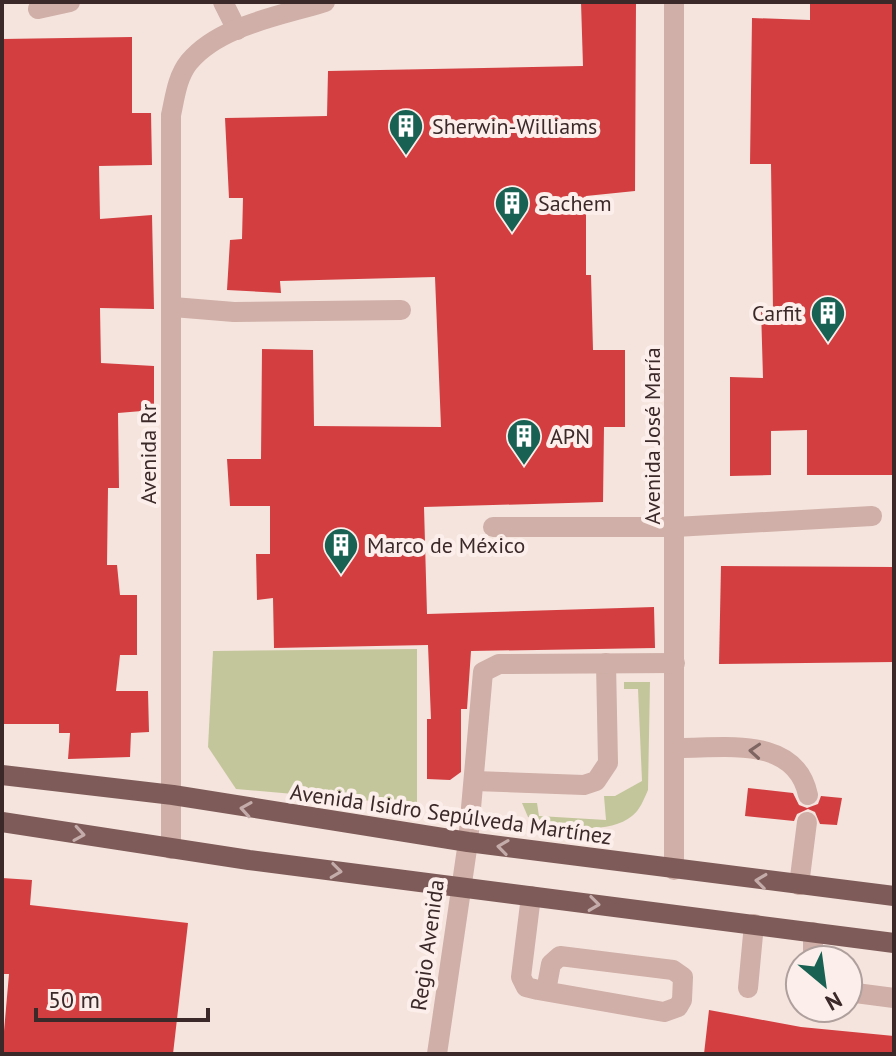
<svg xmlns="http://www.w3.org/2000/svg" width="896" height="1056" font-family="'PT Sans',sans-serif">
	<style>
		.green { fill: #c3c69b }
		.building { fill: #d33e41 }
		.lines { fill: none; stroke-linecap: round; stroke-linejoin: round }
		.minor { stroke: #cfafa7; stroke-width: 20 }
		.major { stroke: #7e5b58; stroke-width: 20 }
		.oneway { stroke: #7e6562 }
		.oneway2 { stroke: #c3aca9 }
		.labels { text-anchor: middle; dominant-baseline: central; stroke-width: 8; stroke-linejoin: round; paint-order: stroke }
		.poi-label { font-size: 22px; fill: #3b2929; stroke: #fcefeb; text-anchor: start }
		.street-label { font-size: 22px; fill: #3b2929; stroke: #fcefeb }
	</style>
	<rect width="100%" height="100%" fill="#f5e4dd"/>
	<g class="green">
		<path d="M417,649V805L236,789L208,747L213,651Z"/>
		<path d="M624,682H650L648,790C644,799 640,810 632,816C608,836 554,828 528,817L522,803H537L539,816L606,820L604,796H615L642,781L638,689H624Z"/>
	</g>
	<g class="building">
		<path d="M581,2H636L635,191L586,196V275H591L593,350H625V427H604L603,502L424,507L427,614L654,607L655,648L471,651L467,709H461V772L450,780L427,779V719H431L428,645L274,648L273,598L257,600L256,554H270V506H230L227,459H261L262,349L313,350L314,426L441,427L435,277L280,281L281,293L227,290L230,240L242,239L243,198H229L225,118L327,116L328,71L583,66Z"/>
		<path d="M810,2H894V475H807V430L771,431V475L730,476V377L763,378L761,309H773L771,164H750L752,18L810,20Z"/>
		<path d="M132,37V113H151L152,165L99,166L100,219L152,215L154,309L100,308L101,363L154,366V410L118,413L119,488H108L107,565H117L120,595H137V655H120L116,691H148L149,732L131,733L130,757L68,759L70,733H59V724H2V39Z"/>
		<path d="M721,566L894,567V662L719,664Z"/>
		<path d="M748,788L793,793L799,805L807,808L818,804L821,796L842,798L837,825L820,824L815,812L808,809L797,814L794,821L745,816Z"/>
		<path d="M2,878L32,880L30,905L188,923L173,1054H2L9,974H2Z"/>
		<path d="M709,1010L801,1027L894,1036V1054H704Z"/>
	</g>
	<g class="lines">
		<g class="minor">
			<path d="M223,2L237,30"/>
			<path d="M38,9L70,2"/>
			<path d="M173,307L234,312L401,310"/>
			<path d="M493,527H675L872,516"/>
			<path d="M674,748C722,749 795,734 808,795"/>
			<path d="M475,781L584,785L596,781L608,763L606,663"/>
			<path d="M171,849V115C175,97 177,77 189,62C220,25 281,16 325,2"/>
			<path d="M674,870V2"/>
			<path d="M799,885L807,822"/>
			<path d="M531,896L521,977L526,987L538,990L664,1012L678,1007L682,1000L683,977L673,970L560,956L551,964L546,991"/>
			<path d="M813,932V960"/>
			<path d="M748,988L754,924"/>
			<path d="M848,992L894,998"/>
			<path d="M437,1054L468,842L483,672L499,664L675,663"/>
		</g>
		<g class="major">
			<path d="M2,775L173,795L468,842L894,896"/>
			<path d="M2,822L249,860L894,943"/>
		</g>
	</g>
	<defs><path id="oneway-chevron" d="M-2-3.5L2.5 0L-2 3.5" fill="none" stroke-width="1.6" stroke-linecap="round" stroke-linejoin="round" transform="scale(2)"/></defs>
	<use class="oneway" href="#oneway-chevron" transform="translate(755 751) rotate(-176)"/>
	<g class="oneway2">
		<use href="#oneway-chevron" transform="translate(246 809) rotate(-171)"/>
		<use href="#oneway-chevron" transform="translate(79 834) rotate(9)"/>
		<use href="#oneway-chevron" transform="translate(503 847) rotate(-172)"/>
		<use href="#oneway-chevron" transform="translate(336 871) rotate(7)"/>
		<use href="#oneway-chevron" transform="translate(761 881) rotate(-173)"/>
		<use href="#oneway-chevron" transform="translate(594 904) rotate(7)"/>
	</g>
	<defs>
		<g id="building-pin" transform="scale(1.8)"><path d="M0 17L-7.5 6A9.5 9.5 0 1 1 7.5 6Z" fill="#196253" stroke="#fcefeb"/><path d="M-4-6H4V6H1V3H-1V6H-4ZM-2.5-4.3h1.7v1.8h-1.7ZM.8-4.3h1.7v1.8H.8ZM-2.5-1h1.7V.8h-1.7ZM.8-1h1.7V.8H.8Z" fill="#fff"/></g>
	</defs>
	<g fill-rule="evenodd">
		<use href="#building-pin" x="406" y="126"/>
		<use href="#building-pin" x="512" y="203"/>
		<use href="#building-pin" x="828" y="313"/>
		<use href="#building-pin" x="524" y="436"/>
		<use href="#building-pin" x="341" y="545"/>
	</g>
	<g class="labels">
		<g class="poi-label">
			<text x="432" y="126">Sherwin-Williams</text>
			<text x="538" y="203">Sachem</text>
			<text x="802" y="313" text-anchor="end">Carfit</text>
			<text x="550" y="436">APN</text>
			<text x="367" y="545">Marco de México</text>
		</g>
		<g class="street-label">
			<text transform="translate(652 436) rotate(-90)">Avenida José María</text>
			<text transform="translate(148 454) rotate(-90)">Avenida Rr</text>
			<text transform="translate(451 814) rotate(8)">Avenida Isidro Sepúlveda Martínez</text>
			<text transform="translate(427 945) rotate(-82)">Regio Avenida</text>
		</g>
	</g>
	<rect width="896" height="1056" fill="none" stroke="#3b2929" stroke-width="8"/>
	<g transform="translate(824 984) rotate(151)"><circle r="38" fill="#fcefeb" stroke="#afa09d" stroke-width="2"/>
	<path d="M0-6L14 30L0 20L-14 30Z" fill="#196253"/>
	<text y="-12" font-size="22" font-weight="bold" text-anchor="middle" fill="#3b2929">N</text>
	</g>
	<path d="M36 1008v12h172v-12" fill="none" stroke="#3b2929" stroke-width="4"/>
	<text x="48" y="1008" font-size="24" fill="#3b2929" stroke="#fcefeb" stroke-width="6" paint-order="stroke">50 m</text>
</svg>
